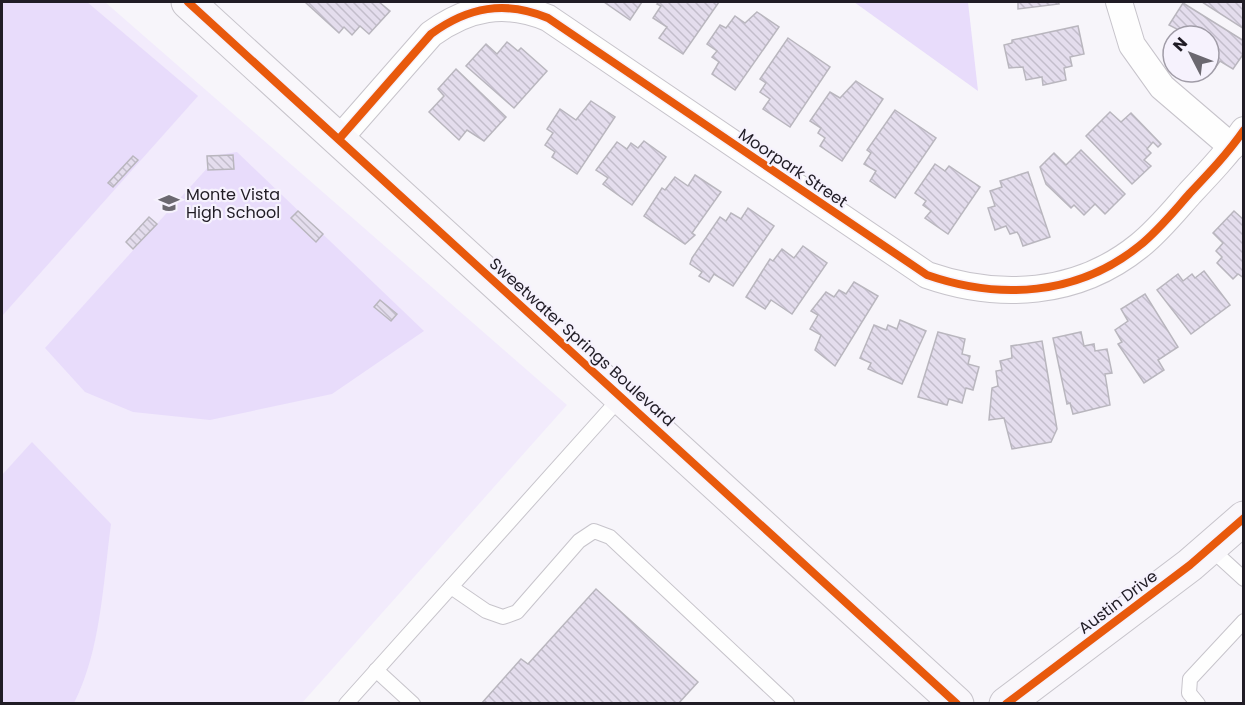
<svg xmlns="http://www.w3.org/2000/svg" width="1245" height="705" font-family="Poppins,sans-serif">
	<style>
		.built { fill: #f2ebfc }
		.grass { fill: #e8dcfb }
		.building { fill: url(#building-back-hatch); stroke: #b9b6be; stroke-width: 1.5 }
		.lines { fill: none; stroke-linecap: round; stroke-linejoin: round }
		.service-casing { stroke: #c7c4cb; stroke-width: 16 }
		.minor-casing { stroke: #c7c4cb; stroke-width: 28 }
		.secondary-casing { stroke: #c7c4cb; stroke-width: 35 }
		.service { stroke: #fefefe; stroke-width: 14 }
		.minor { stroke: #fefefe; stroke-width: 26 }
		.secondary { stroke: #f9f7fb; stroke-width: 33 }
		.cycleway-casing { stroke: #f6f2fd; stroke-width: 11 }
		.cycleway { stroke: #e8590c; stroke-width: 8 }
		.labels { text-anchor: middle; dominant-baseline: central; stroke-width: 4.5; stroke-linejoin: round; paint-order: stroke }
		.street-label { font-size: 16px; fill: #201c25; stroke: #f6f2fd }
		.poi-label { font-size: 16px; fill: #201c25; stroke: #f6f2fd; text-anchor: start }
	</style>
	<defs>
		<pattern id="building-back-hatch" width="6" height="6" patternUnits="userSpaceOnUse" patternTransform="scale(1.5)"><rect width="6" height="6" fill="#e4dded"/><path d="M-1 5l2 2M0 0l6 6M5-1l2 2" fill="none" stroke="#c3bdcb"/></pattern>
	</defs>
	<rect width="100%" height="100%" fill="#f7f5fa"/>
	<path class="built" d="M2,2H105L567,405L302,703H2Z"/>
	<g class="grass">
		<path d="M2,2H87L198,96L2,316Z"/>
		<path d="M854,2H968L978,91Z"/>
		<path d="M237,152L424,331L332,394L210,420L133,412L85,392L45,348L219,155Z"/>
		<path d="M32,442L111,524C103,583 101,650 74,703H2V475Z"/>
	</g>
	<g class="building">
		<path d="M305,2H379L390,11L369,34L360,26L352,35L344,27L339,33Z"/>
		<path d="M604,2H642L630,20Z"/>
		<path d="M659,2H719L683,54L659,38L667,27L653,18L661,6L657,4Z"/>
		<path d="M1018,2H1058L1059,4L1018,9Z"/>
		<path d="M1202,2H1244V29Z"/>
		<path d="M1183,3L1244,41V53L1233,69L1220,61L1215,68L1209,64V36H1174L1177,29L1169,25Z"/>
		<path d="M757,12L779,27L735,90L712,74L719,62L712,57L717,51L707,44L720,25L726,28L735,16L745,23Z"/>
		<path d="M1078,26L1084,54L1070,57L1072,66L1064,68L1066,80L1043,85L1042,77L1026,80L1023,67L1009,68L1004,45L1012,43V40Z"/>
		<path d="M788,38L830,67L790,127L763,109L770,99L760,92L766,83L760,79Z"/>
		<path d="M507,42L518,51L521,48L547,71L514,108L466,66L486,44L497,54Z"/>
		<path d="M456,69L506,117L484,141L467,130L459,140L429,112L444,96L438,89Z"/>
		<path d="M856,81L883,99L842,161L820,146L825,138L818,133L821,128L810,121L830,92L840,98Z"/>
		<path d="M591,101L615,117L577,174L552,157L555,152L545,145L553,133L547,129L560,109L576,120Z"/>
		<path d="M895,110L936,138L895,198L870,181L876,171L864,164L871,153L867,150Z"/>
		<path d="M1110,112L1121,122L1131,113L1161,144L1158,147L1153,142L1147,149L1151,153L1144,160L1151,166L1132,184L1086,136Z"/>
		<path d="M644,141L666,157L632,205L603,184L608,178L596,170L617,142L627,149L631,143L638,148Z"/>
		<path d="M1081,150L1125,194L1105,214L1095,204L1084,215L1074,205L1071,208L1046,184L1040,167L1054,153L1066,165Z"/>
		<path d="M233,155L234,169L208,170L207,156Z"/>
		<path d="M133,156L138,160L113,187L108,183Z"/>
		<path d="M935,164L945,171L949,166L980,187L948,234L925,218L931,211L923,205L926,201L915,193Z"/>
		<path d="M1028,172L1050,237L1023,246L1019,235L1017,232L1010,234L1006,226L995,230L988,208L995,206L990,191L1002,187L1000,181Z"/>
		<path d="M695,175L721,192L692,233L695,235L685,244L644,216L662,188L665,190L675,177L688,186Z"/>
		<path d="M748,208L774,226L733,286L714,274L709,282L699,276L702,272L690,264L692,258L720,217L726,221L731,213L741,219Z"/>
		<path d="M298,211L323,234L316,242L291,218Z"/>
		<path d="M1234,211L1244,220V278L1238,274L1233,279L1217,263L1222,257L1216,251L1223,243L1213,233Z"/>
		<path d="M149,217L157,224L133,249L126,242Z"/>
		<path d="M803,246L827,263L792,314L771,300L765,309L746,297L770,259L773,261L782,249L794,258Z"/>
		<path d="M1204,271L1230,305L1191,334L1157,290L1178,274L1183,281L1192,274L1195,278Z"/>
		<path d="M854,282L878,296L835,366L815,350L821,335L810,329L818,315L811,311L826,292L834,297L839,290L846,294Z"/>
		<path d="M1145,294L1178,347L1158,360L1164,370L1144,383L1118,344L1122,342L1115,330L1128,321L1121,309Z"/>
		<path d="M380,300L397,314L391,321L374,307Z"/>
		<path d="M900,320L926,331L902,384L868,369L871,363L860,358L874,325L886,330L888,325L897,329Z"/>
		<path d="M938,332L965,339L962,354L970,356L968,364L979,367L973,390L966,388L962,403L949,399L947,405L918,397Z"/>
		<path d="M1081,332L1084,346L1094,344L1095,351L1107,349L1112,373L1105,374L1110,405L1073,414L1070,403L1067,404L1053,338Z"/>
		<path d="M1042,341L1057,429L1051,442L1012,449L1004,418L989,420L992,388L998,386L996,371L1002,370L1000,361L1012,358L1011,346Z"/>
		<path d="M596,589L698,682L678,704H481L521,659L528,664Z"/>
	</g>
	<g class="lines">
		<g class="service-casing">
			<g id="service">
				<path d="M1210,548L1244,579"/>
				<path d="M451,587L486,611L503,617L517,612L579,541L594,531L610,537L787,703"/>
				<path d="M376,670L413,704"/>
				<path d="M346,704L621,397"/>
				<path d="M1198,704L1189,693L1190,679L1244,621"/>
			</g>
		</g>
		<g class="minor-casing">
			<g id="minor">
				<path d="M1119,2L1132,45L1162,87L1232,147"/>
				<path d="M339,139L431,34C468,7 505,0 548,18L927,275C999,300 1077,296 1139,246C1158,231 1174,211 1190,193C1209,173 1228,153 1244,130"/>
			</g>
		</g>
		<g class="secondary-casing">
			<g id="secondary">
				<path d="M188,2L957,704"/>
				<path d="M1006,704L1190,565L1244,518"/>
			</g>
		</g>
		<use href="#service" class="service"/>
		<use href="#minor" class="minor"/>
		<use href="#secondary" class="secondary"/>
		<g class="cycleway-casing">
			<g id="cycleway">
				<path d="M188,2L957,704"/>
				<path d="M339,139L431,34C468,7 505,0 548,18L927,275C999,300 1077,296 1139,246C1158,231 1174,211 1190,193C1209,173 1228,153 1244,130"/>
				<path d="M1006,704L1190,565L1244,518"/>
			</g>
		</g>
		<use href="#cycleway" class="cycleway"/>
	</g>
	<defs>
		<g id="school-bare" transform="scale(1.62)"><path d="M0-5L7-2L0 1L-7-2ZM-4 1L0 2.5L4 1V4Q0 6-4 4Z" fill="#6b6870" stroke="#f6f2fd" stroke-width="2.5" paint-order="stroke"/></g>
	</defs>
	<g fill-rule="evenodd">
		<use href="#school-bare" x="169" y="203"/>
	</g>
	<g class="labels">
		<g class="street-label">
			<text transform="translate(793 168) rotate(34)">Moorpark Street</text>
			<text transform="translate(582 342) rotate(42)">Sweetwater Springs Boulevard</text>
			<text transform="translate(1118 602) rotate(-37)">Austin Drive</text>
		</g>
		<g class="poi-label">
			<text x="186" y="194">Monte Vista<tspan x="186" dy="18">High School</tspan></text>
		</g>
	</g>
	<rect width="1245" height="705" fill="none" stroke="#201c25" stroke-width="6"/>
	<g transform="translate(1191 54) rotate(312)"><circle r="28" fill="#f6f2fd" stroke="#a09ca7" stroke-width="1.5"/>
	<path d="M0-4.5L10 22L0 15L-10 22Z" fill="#6b6870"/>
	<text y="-9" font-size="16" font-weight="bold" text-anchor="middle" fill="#201c25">N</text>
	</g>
</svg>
